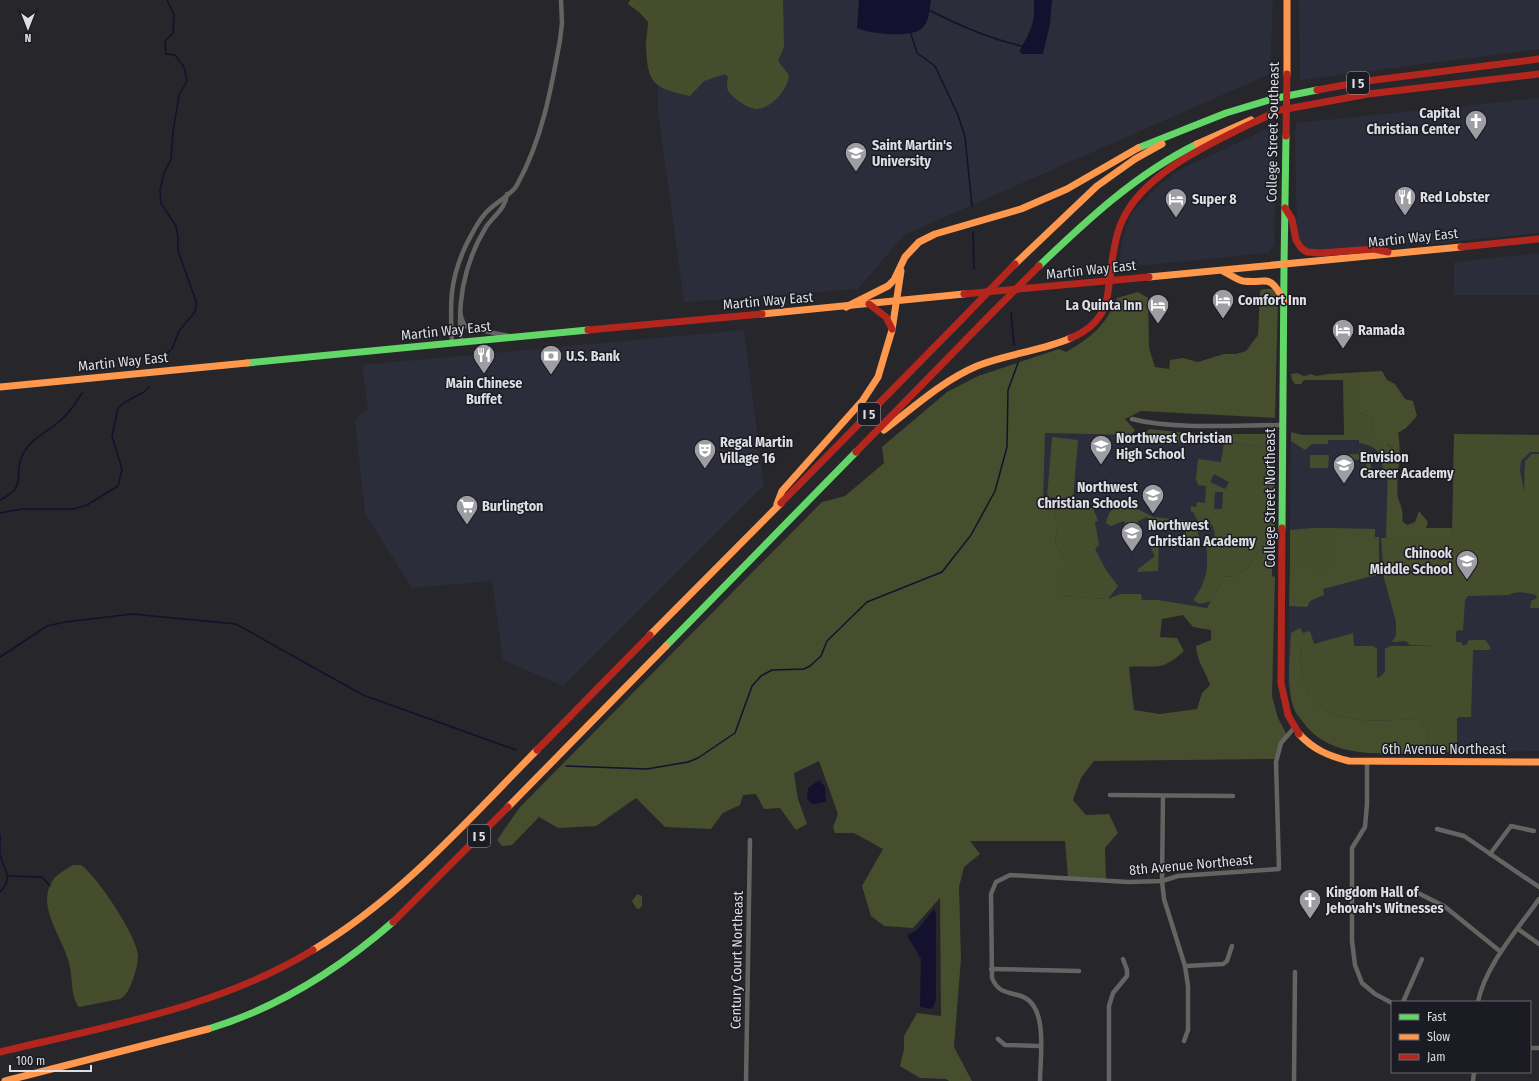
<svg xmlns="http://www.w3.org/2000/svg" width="1539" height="1081" font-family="'Fira Sans Condensed',sans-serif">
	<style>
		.built { fill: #2c2d3a }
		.green { fill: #454d2d; fill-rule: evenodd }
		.forest { fill: #464e2e; fill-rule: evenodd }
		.water { fill: #14112e }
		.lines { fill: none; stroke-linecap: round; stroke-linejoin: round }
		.stream { stroke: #14112e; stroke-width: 1.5 }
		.street { stroke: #646561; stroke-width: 4.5 }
		.fast { stroke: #63d668; stroke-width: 7 }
		.slow { stroke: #ff974d; stroke-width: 7 }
		.jam { stroke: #b3261e; stroke-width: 7 }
		.jam-bridge { stroke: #b3261e; stroke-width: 7 }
		.labels { text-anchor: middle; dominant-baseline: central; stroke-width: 3; stroke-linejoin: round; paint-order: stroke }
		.shield { fill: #1b1b23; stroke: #a3a3a9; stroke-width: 1 }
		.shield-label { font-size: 13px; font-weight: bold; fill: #dddde3 }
		.poi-label { font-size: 14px; font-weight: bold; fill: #dddde3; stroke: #1b1b23; text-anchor: start }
		.street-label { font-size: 14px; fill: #dddde3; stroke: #1b1b23 }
	</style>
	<rect width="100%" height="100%" fill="#26262b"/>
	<g class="built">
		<path d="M658,0H1273L1270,74L904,235L858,289L684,302L658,111Z"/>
		<path d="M1299,0H1539V49L1300,80Z"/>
		<path d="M1539,98V233L1432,244L1376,245L1315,252L1307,250L1300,242L1297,231L1295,134L1296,123Z"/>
		<path d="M1278,124L1274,245L1268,253L1126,267L1119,264L1122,240L1131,214L1151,192L1179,170Z"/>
		<path d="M1539,253V295H1454V262Z"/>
		<path d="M744,330L764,485L563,686L503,660L492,581L412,588L365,514L355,420L368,409L362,365Z"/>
		<path d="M1045,433L1273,437L1265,540L1225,576L1207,608L1036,594Z"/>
		<path d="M1454,434L1539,435V751L1366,753L1339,748L1321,739L1307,727L1295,710L1290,688L1288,687L1291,435H1372L1401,447L1397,471L1399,480L1396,537L1452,538Z"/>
	</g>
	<g class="green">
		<path d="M630,0H783L784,47L778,61L789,75C788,89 773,107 758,109C750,110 734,99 729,92C726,88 727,82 728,77L725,74L704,81L690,96C653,88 647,84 646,44C646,37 648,30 648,22L640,13L628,4Z"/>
		<path d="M1359,379V413L1373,417L1372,435L1393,448V467L1388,470H1383C1381,451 1378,447 1359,443V435H1344L1343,380Z"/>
		<path d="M1454,434L1539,435V452H1530L1521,461L1520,471L1524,491L1525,461L1532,454H1539V608H1530L1531,601L1537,598L1536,595C1528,593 1517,590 1509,595L1468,596L1465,600L1463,630L1456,631V642H1462V645H1466L1469,640H1485L1490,646V650H1473L1471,717H1459L1457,719V750L1455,752L1422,753L1429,733L1420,718C1383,721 1319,729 1304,683C1300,670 1301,656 1300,643L1314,644L1353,633L1354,646H1373L1377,649V678L1380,677L1385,672V649L1390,646H1436L1410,645L1406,641L1392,642L1396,635V622L1384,578L1381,538H1452Z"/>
		<path d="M1052,437L1078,440L1073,499L1047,497Z"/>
		<path d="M1224,442L1272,448L1265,540L1248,568L1234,577L1225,576L1211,601L1200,604L1193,600C1207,582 1209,567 1206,544H1211L1215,534L1212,525L1208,523L1201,527L1193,512H1191V506L1196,507L1197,502L1205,503L1206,486L1198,485L1196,479L1198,459L1221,462ZM1214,474L1229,482L1225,489L1210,482ZM1215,492H1223L1222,509H1214Z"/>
		<path d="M1359,450C1368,450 1373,453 1375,460L1371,462V479H1365L1367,459L1340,461L1341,455L1359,454Z"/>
		<path d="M1310,455H1329L1328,468H1310Z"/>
		<path d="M1053,504L1093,508L1098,521L1095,522L1099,545L1095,549L1106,570L1118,586L1108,599L1059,596V580L1066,560L1055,543L1058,525Z"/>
		<path d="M1312,528H1331V570L1319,573L1315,570H1290V530Z"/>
		<path d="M1155,542H1159L1158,571L1138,572V569L1155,556L1149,544Z"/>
		<path d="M73,865H81C97,876 137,936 138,955C138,964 135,974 132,982C129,989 127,995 120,999L79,1007C70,997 73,976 69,963C63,937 35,906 53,880C57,874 67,869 73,865Z"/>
		<path d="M637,894L642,896V906L639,909L636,908L632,901Z"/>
	</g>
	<g class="forest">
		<path d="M1263,289H1273L1278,297L1275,418L1141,411L1125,419L1135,430L1131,435L1045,433L1043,500L1053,504L1058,525L1055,543L1066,560L1060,580V596L1108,599L1120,594H1141L1142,600H1158L1207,608L1225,576L1234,577L1248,568L1265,540L1272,448L1224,442L1149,443L1144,439L1145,433L1149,429L1198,434H1271L1274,436L1275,562L1272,568V576L1275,577L1272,696L1278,718L1287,735L1281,743L1277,759L1094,761L1081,778L1073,800L1086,815L1109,814L1118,833L1105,848L1106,881L1068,878L1065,841H970L980,854L964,867L959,887L961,959L954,1047L972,1081H949L946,1079L920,1078L900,1066L904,1049V1036L917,1013L941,1016L940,898L913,928L884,926L871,916L862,886L883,849L854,833H835L833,827L838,814L819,761L794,773L798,799L807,824L796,830L780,808L764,809L756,794L743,795L740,805L723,813L711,829L665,827L636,798L596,826L558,828L539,817L512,845L502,846L497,840L520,807L822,502L845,496L884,463L882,447L947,392L978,376L1059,349L1066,352C1092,337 1105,326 1117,298L1138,292L1148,298L1149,348L1155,367L1169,369L1170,360L1183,358L1198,362L1224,354H1236L1246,351L1258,335L1260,291ZM1183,615L1193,627L1211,630V640L1196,646C1197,662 1205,670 1210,685L1202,693L1197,709L1160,714L1134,710L1129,667C1156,665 1162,672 1184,651L1177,638L1160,637L1162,619Z"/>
		<path d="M1382,371L1387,380L1395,384L1405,399L1413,401L1417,416L1406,428L1398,433C1402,452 1397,471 1397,490C1397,501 1405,509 1402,521L1407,525L1415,522L1419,511L1428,522L1426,528H1452V538H1386L1388,470L1393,467V448L1388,444L1379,445L1372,435L1373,417L1359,413V380H1304L1301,384H1295L1292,380L1291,374L1297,373L1304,376L1311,374L1316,376L1328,374Z"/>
		<path d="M1291,432L1303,435H1360L1359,440H1328V444H1312L1305,450L1291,441Z"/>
		<path d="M1128,504L1153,517L1192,521L1196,525L1199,537L1196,540H1185L1186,525H1167V522H1149L1147,517L1138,521L1139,525L1128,529L1124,521L1111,526L1106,523C1110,507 1113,508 1128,504Z"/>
		<path d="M1331,528L1375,529V537H1379V565L1376,575L1323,589L1324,595L1310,601L1307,607L1289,606L1290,570H1315L1319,573L1331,569Z"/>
		<path d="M1300,628L1303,633L1310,631L1314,644H1300C1301,657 1300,671 1304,683C1319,729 1382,721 1420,718L1429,733L1422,753C1382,753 1330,760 1303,722C1300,718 1296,714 1294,709C1286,686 1290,657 1291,633Z"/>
	</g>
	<g class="water">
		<path d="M859,0H931C929,10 930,22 921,29C911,38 869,34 857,28Z"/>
		<path d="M1034,0H1052L1050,24L1043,54H1021L1020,50C1031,30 1035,24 1034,0Z"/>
		<path d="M819,780L825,787L826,802L812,804L807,799L808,788Z"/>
		<path d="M934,909L936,913V1000L932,1009L920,1007L921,959L907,935L917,930Z"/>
	</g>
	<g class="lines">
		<g class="stream">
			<path d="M929,10C958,25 990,39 1022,46"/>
			<path d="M910,31L917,53L935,66L958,115L965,137L972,206"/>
			<path d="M973,232L974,269"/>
			<path d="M1011,312L1014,345"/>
			<path d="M159,360L172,349L179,331L194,313L197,304L178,251V238L176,226L161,203L160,190L164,173L171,159L173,132L179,95L187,81L184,67L175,55L166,54L165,41L173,33L174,15L167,0"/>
			<path d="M87,361L88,369"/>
			<path d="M0,500C30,485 11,474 24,452C33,437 49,431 61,420C70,412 76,403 82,393"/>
			<path d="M0,513L22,509H74L87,505L118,486L122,469L112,436L118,408L125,402L144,392L149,387"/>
			<path d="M0,657L47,626L65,622L132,614L236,624L363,695L516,750"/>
			<path d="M566,766L647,769L688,762L698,758L735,733L752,686L761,676L772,670L804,669L810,666L821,656L827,641L867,602L942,572L971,535L995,491L1007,447L1008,390L1018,363"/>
			<path d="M0,835C0,841 0,848 0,854C3,870 15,877 0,892"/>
			<path d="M7,876L42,877L50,886"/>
		</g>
		<g class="street">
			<path d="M460,312C461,316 462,323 466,326C469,329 501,334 509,336"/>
			<path d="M461,343C457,302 464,263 486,227C494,215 505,210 507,194"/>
			<path d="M452,344C450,304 449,280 467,243C472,234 477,223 484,215C492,204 512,195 517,185C542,140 551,90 560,40L562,23L561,0"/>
			<path d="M1132,419C1174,430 1238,425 1283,425"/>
			<path d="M1367,761V804L1365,827L1352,848V941L1355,965L1362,983L1375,994L1392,1003"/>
			<path d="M1110,795L1233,796"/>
			<path d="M1163,796L1162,881L1164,899L1185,966L1188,986V1030L1184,1041"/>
			<path d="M1437,829L1464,836L1539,887"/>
			<path d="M1490,854L1511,826L1534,831"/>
			<path d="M1416,892L1444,906L1501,952"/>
			<path d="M1518,929L1539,944"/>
			<path d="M1185,966L1223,964L1227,961L1232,946"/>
			<path d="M991,969L1079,971"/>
			<path d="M1403,1002L1422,959"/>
			<path d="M1478,1002C1485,966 1518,929 1539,899"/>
			<path d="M998,1039L1005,1045L1040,1046"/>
			<path d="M1530,1048H1539"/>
			<path d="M746,1081L750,840"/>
			<path d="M1040,1081C1040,1058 1049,1005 1021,996C1008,992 998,993 992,978L991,894L996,882L1010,875L1128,882L1162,881L1178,876L1279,869L1276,762L1281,743L1294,728"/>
			<path d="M1109,1081V1006L1113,993L1127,976V970L1123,959"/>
			<path d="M1294,1081L1295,972"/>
			<path d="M1473,1081L1474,1072"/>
		</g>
		<g class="fast">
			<path d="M1138,148L1226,113L1272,99L1317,90"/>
			<path d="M1284,265L1286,136"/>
			<path d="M1039,266C1087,220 1136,174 1197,144"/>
			<path d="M247,363L588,330"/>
			<path d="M1282,528L1284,265"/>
			<path d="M666,646L856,452"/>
			<path d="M208,1029C278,1008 339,969 393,922"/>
		</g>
		<g class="slow">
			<path d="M1287,0V74"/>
			<path d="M1197,144L1251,120"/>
			<path d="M1015,264L1097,186L1135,159L1162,144"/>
			<path d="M1223,271C1229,274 1237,280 1243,281C1268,284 1269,272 1284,301"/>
			<path d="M1149,277L1461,247"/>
			<path d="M846,307L888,286L894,280L905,257L919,242L935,234L1021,209L1067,189L1138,148"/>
			<path d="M762,314L964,294"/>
			<path d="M0,387L247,363"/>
			<path d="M884,430C914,407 942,381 977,366C1007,354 1041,351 1071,338"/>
			<path d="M777,504L782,491L863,400L878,377L892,330L901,271"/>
			<path d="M650,635L781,503"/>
			<path d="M1299,734C1313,749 1328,756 1349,761L1539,762"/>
			<path d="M508,807L666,646"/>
			<path d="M313,950C400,898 467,821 537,750"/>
			<path d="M5,1081L208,1029"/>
		</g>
		<g class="jam">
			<path d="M1317,90L1367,81L1539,59"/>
			<path d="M1281,110L1368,94L1539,74"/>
			<path d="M1285,208L1292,219L1296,240L1301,248L1307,252L1320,253L1374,249L1388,252"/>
			<path d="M1461,247L1539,239"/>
			<path d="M964,294L1149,277"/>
			<path d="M869,304L886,317L892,329"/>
			<path d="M588,330L762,314"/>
			<path d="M1071,338C1087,331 1097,323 1105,307C1112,280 1110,252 1120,226C1141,169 1226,137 1277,111"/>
			<path d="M856,452L992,313"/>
			<path d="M781,503L962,319"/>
			<path d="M1282,528L1281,683L1288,715L1299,734"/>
			<path d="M537,750L650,635"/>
			<path d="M393,922L508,807"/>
			<path d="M0,1052C107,1026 218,1008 313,950"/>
		</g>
		<g class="jam-bridge">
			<path d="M1286,136L1287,74"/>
			<path d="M992,313L1039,266"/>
			<path d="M962,319L1015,264"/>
		</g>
	</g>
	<defs>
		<g id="church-pin" transform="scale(1.15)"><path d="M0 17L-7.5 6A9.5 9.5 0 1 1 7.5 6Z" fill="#9d9da3" stroke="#1b1b23"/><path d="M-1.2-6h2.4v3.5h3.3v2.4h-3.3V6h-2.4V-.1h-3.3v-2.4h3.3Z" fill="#fff"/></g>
		<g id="university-pin" transform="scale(1.15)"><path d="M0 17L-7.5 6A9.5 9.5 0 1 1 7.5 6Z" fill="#9d9da3" stroke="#1b1b23"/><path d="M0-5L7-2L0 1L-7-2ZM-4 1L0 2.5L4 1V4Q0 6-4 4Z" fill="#fff"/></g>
		<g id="restaurant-pin" transform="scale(1.15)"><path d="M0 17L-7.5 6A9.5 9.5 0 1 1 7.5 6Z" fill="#9d9da3" stroke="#1b1b23"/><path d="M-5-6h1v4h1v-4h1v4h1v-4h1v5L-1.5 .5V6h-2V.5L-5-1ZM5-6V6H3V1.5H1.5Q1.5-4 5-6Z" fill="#fff"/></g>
		<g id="hotel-pin" transform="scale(1.15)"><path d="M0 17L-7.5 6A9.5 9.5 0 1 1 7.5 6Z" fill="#9d9da3" stroke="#1b1b23"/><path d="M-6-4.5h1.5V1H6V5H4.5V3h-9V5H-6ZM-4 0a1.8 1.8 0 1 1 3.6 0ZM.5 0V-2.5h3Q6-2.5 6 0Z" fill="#fff"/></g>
		<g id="bank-pin" transform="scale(1.15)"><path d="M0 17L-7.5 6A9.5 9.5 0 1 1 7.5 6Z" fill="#9d9da3" stroke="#1b1b23"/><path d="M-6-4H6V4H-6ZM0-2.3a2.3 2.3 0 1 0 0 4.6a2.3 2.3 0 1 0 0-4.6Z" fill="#fff"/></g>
		<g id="school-pin" transform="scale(1.15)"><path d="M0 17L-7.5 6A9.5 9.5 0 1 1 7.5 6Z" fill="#9d9da3" stroke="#1b1b23"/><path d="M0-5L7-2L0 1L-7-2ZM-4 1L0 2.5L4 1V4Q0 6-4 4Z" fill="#fff"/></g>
		<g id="theatre-pin" transform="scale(1.15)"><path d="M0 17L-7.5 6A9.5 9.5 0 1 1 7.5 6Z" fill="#9d9da3" stroke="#1b1b23"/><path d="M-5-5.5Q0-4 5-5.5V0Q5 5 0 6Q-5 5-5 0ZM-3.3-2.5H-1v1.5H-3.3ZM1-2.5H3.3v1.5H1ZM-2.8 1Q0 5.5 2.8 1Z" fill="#fff"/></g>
		<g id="supermarket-pin" transform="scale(1.15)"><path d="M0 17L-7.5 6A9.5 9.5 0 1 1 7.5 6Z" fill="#9d9da3" stroke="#1b1b23"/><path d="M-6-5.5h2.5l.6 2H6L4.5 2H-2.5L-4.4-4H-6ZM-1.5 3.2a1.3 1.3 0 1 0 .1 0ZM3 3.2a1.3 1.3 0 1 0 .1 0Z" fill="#fff"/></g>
	</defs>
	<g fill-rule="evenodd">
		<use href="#church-pin" x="1476" y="121"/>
		<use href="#university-pin" x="856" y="153"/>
		<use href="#restaurant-pin" x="1405" y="197"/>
		<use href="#hotel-pin" x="1176" y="199"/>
		<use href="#hotel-pin" x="1223" y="300"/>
		<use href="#hotel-pin" x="1158" y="305"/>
		<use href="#hotel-pin" x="1343" y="330"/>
		<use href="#restaurant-pin" x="484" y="355"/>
		<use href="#bank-pin" x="551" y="356"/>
		<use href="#school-pin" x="1101" y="446"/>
		<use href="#theatre-pin" x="705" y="450"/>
		<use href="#school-pin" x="1344" y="465"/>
		<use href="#school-pin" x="1153" y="495"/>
		<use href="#supermarket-pin" x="467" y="506"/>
		<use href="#school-pin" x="1132" y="533"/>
		<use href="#school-pin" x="1467" y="561"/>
		<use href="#church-pin" x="1310" y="900"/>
	</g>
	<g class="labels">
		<g class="shield">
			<rect x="1347" y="72" width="22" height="22" rx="3"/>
			<rect x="858" y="403" width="22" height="22" rx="3"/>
			<rect x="468" y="825" width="22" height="22" rx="3"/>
		</g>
		<g class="shield-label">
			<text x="1358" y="83">I 5</text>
			<text x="869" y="414">I 5</text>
			<text x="479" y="836">I 5</text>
		</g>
		<g class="poi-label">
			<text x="1460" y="113" text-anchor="end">Capital<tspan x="1460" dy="16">Christian Center</tspan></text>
			<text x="872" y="145">Saint Martin's<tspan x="872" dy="16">University</tspan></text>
			<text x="1420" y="197">Red Lobster</text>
			<text x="1192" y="199">Super 8</text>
			<text x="1238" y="300">Comfort Inn</text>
			<text x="1142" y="305" text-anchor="end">La Quinta Inn</text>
			<text x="1358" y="330">Ramada</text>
			<text x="566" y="356">U.S. Bank</text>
			<text x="484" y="383" text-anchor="middle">Main Chinese<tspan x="484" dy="16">Buffet</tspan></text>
			<text x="1116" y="438">Northwest Christian<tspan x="1116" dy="16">High School</tspan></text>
			<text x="720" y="442">Regal Martin<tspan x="720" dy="16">Village 16</tspan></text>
			<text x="1360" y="457">Envision<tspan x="1360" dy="16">Career Academy</tspan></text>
			<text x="1138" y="487" text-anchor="end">Northwest<tspan x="1138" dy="16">Christian Schools</tspan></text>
			<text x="482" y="506">Burlington</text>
			<text x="1148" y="525">Northwest<tspan x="1148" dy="16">Christian Academy</tspan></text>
			<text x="1452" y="553" text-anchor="end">Chinook<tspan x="1452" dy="16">Middle School</tspan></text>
			<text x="1326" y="892">Kingdom Hall of<tspan x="1326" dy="16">Jehovah's Witnesses</tspan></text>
		</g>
		<g class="street-label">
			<text transform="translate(1273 132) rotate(-89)">College Street Southeast</text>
			<text transform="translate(1413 238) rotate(-6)">Martin Way East</text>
			<text transform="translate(1091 270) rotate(-6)">Martin Way East</text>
			<text transform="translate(768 301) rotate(-5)">Martin Way East</text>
			<text transform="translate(446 331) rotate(-6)">Martin Way East</text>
			<text transform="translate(123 362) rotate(-6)">Martin Way East</text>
			<text transform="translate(1270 498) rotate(-90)">College Street Northeast</text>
			<text x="1444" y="749">6th Avenue Northeast</text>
			<text transform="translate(1191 865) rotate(-5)">8th Avenue Northeast</text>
			<text transform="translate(737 960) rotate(-89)">Century Court Northeast</text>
		</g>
	</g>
	<rect x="1391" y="1001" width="140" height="72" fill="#1b1b23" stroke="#696970"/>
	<rect x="1399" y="1014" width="20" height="6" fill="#63d668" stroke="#696970"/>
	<text x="1427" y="1021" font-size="12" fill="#dddde3">Fast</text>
	<rect x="1399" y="1034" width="20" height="6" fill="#ff974d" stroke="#696970"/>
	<text x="1427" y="1041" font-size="12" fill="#dddde3">Slow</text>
	<rect x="1399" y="1054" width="20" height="6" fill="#b3261e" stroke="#696970"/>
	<text x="1427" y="1061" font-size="12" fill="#dddde3">Jam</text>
	<g transform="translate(28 28) rotate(180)" stroke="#1b1b23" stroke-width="3" paint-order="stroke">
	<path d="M0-3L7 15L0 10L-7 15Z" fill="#dddde3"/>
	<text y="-6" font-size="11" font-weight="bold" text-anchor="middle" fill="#dddde3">N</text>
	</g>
	<path d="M10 1065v6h81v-6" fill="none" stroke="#dddde3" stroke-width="2"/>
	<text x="16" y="1065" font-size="12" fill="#dddde3" stroke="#1b1b23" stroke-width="3" paint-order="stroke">100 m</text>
</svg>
